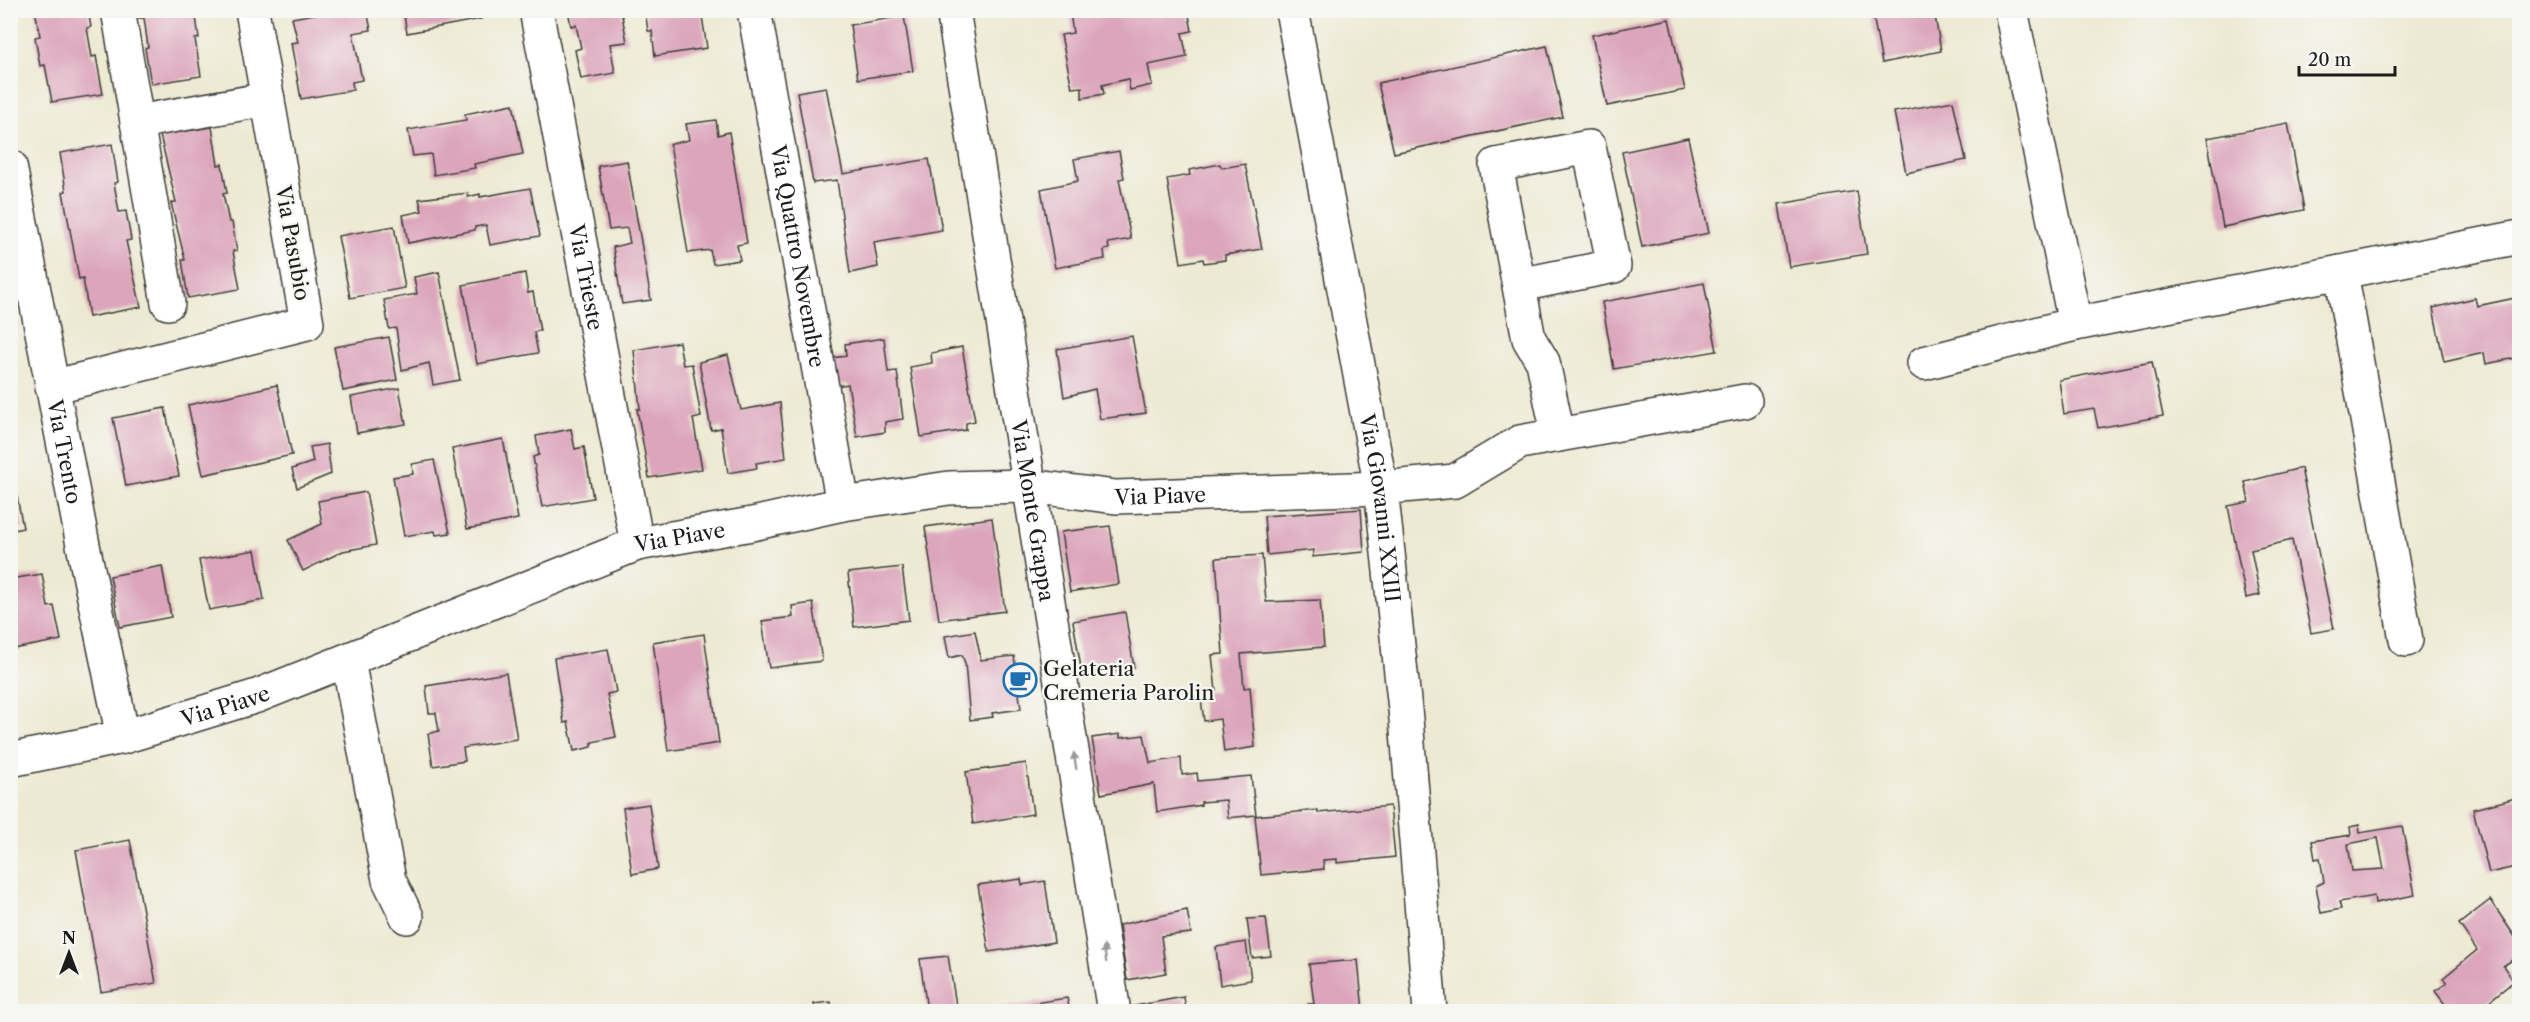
<svg xmlns="http://www.w3.org/2000/svg" width="2530" height="1022" font-family="'Libre Caslon Text',serif">
	<style>
		.building { fill: #dca5bb; fill-rule: evenodd }
		.lines { fill: none; stroke-linecap: round; stroke-linejoin: round }
		.minor-casing { stroke: #3b3b37; stroke-width: 36 }
		.minor { stroke: #fff; stroke-width: 33 }
		.oneway { fill: #999 }
		.labels { text-anchor: middle; dominant-baseline: central; stroke-width: 4.5; stroke-linejoin: round; paint-order: stroke }
		.street-label { font-size: 21px; fill: #1c1c1c; stroke: #f6f6f2 }
		.poi-label { font-size: 21px; fill: #1c1c1c; stroke: #f6f6f2; text-anchor: start }
	</style>
	<rect width="100%" height="100%" fill="#f6f6f2"/>
	<filter id="ink" filterUnits="userSpaceOnUse"><feTurbulence type="fractalNoise" baseFrequency=".0167" numOctaves="2"/><feDisplacementMap in="SourceGraphic" scale="12" xChannelSelector="R" yChannelSelector="G"/><feConvolveMatrix kernelMatrix="1 2 1 2 8 2 1 2 1" color-interpolation-filters="sRGB"/></filter>
	<filter id="wash" filterUnits="userSpaceOnUse"><feTurbulence type="fractalNoise" baseFrequency=".008" numOctaves="4" result="noise"/><feDisplacementMap in="SourceGraphic" scale="24" xChannelSelector="R" yChannelSelector="G"/><feGaussianBlur stdDeviation="1.35" result="paint"/><feColorMatrix in="noise" values="0 0 0 0 0 0 0 0 0 0 0 0 0 0 0 0 0 1.4 0 .05"/><feComposite in="paint" operator="in"/></filter>
	<g filter="url(#wash)">
		<rect width="100%" height="100%" fill="#ede9d2"/>
		<g id="blocks">
			<g class="building">
				<path d="M35,10H88L91,27L87,28L92,57L96,56L103,94L52,102L45,65L40,66L35,37L40,36Z"/>
				<path d="M138,10H195L199,38L195,39L201,76L151,84L145,48L148,47L144,18H139Z"/>
				<path d="M337,10H367L371,30L353,33L362,80L352,82L353,90L301,99L291,43L298,42L292,18Z"/>
				<path d="M403,10H479L481,19L407,33Z"/>
				<path d="M568,10H621L627,42L610,44L615,73L581,79L575,50L581,48L576,25L571,26Z"/>
				<path d="M645,10H701L707,48L655,56L652,31H648Z"/>
				<path d="M1084,10H1188L1192,31L1182,33L1187,57L1148,65L1152,85L1130,90L1128,79L1102,85L1104,94L1082,98V87L1072,88L1061,35L1073,33L1070,13Z"/>
				<path d="M1872,10H1934L1941,51L1882,63Z"/>
				<path d="M904,16L913,71L858,79L850,25Z"/>
				<path d="M1669,19L1685,90L1607,106L1592,35Z"/>
				<path d="M1547,46L1563,117L1394,153L1378,83Z"/>
				<path d="M826,87L843,174L929,159L942,230L874,242L878,267L850,273L837,180L813,183L797,92Z"/>
				<path d="M1953,101L1966,160L1906,173L1894,112Z"/>
				<path d="M513,104L523,154L474,164L475,168L434,175L431,154L413,156L408,130L466,120L465,114Z"/>
				<path d="M716,120L718,135L729,132L747,243L737,245L740,260L713,264L710,250L688,253L670,144L689,140L686,124Z"/>
				<path d="M2288,123L2304,210L2223,227L2207,138Z"/>
				<path d="M212,127L218,165L222,164L227,193L223,194L229,222H232L237,251H233L240,289L188,298L182,260H185L171,203L176,202L160,135Z"/>
				<path d="M1688,138L1709,233L1642,247L1622,152Z"/>
				<path d="M112,144L118,182L114,183L119,212L126,211L131,240L126,241L141,307L89,317L83,278L79,279L63,192L66,191L60,153Z"/>
				<path d="M1119,151L1124,178L1119,179L1131,239L1108,243L1109,249L1104,250L1105,259L1055,268L1041,189L1078,181L1074,159Z"/>
				<path d="M627,161L651,300L622,304L613,247L630,243L627,228L609,230L598,166Z"/>
				<path d="M1220,164L1222,168L1245,164L1262,249L1225,255V260L1204,263L1203,259L1181,263L1167,179L1190,175L1189,170Z"/>
				<path d="M530,188L540,236L490,245L486,225L475,227V230L408,243L403,215L422,211L419,199L468,193V197L480,194V197Z"/>
				<path d="M1857,191L1867,254L1789,267L1779,204Z"/>
				<path d="M394,226L405,288L350,298L338,236Z"/>
				<path d="M439,272L460,380L433,385L429,363L402,370L396,328L389,329L384,300L417,294L414,277Z"/>
				<path d="M525,273L528,293L533,292L540,331L534,332L538,353L477,364L463,285Z"/>
				<path d="M1704,283L1717,351L1614,369L1602,302Z"/>
				<path d="M2520,297V357L2486,364L2484,353L2444,362L2433,308L2475,298L2477,306Z"/>
				<path d="M1132,336L1146,413L1100,419L1095,389L1064,397L1057,349Z"/>
				<path d="M389,337L397,380L343,391L334,347Z"/>
				<path d="M884,338L888,372L897,371L903,419L885,422V432L857,437L848,384L837,386L832,358L846,356L845,344Z"/>
				<path d="M679,342L683,365L692,364L701,417L693,419L702,469L649,478L637,409H640L634,350Z"/>
				<path d="M962,347L975,421L966,423V430L921,437L910,367L932,363L931,353Z"/>
				<path d="M728,355L741,410L780,403L786,458L756,463L757,468L728,473L721,428L711,430L699,362Z"/>
				<path d="M2152,362L2163,416L2098,428L2094,409L2064,414L2059,380Z"/>
				<path d="M277,385L292,455L203,475L188,405Z"/>
				<path d="M399,388L406,424L357,433L351,397Z"/>
				<path d="M165,408L179,476L126,486L113,418Z"/>
				<path d="M571,429L575,449L584,447L593,498L542,507L533,457L539,455L536,436Z"/>
				<path d="M503,439L518,519L467,529L452,449Z"/>
				<path d="M327,444L331,474L297,488L292,469L313,462L310,447Z"/>
				<path d="M434,460L450,533L436,535L435,531L404,536L393,477L413,474L412,464Z"/>
				<path d="M2301,468L2334,629L2311,633L2292,540L2251,550L2260,595L2246,598L2228,506L2249,502L2245,482Z"/>
				<path d="M16,491L23,528L10,531V492Z"/>
				<path d="M366,492L376,545L343,551L303,571L288,540L322,524L318,501Z"/>
				<path d="M1361,509L1364,552L1312,557L1314,550L1267,555L1264,516Z"/>
				<path d="M992,518L1005,611L939,620L925,527Z"/>
				<path d="M1110,526L1119,584L1070,592L1061,532Z"/>
				<path d="M255,550L264,600L209,610L199,560Z"/>
				<path d="M1262,555L1266,602L1320,600L1324,647L1241,654L1244,688L1250,687L1255,747L1224,752L1220,719L1204,721L1200,692L1216,691L1212,655L1223,654L1216,558Z"/>
				<path d="M162,566L171,617L120,627L110,576Z"/>
				<path d="M902,567L909,620L854,627L848,573Z"/>
				<path d="M42,574L48,607L54,606L61,640L13,649L10,579Z"/>
				<path d="M813,603L822,661L769,668L762,621L793,617L792,606Z"/>
				<path d="M1125,612L1134,668L1082,674L1073,621Z"/>
				<path d="M975,631L981,660L1014,656L1021,709L992,713L993,717L970,720L965,663L962,655L949,658L945,636Z"/>
				<path d="M704,634L719,743L668,751L653,642Z"/>
				<path d="M608,649L616,692L607,694L616,737L592,742V747L574,751L568,722L564,723L554,658Z"/>
				<path d="M506,673L517,739L463,748L465,761L433,766L428,734L439,731L436,713H429L426,686Z"/>
				<path d="M1120,734V738L1144,735L1150,763L1181,758L1182,775L1197,773L1198,781L1251,776L1256,815L1228,818L1226,800L1201,802V805L1157,812L1154,784L1101,794L1092,738Z"/>
				<path d="M1026,763L1033,814L973,824L966,772Z"/>
				<path d="M2520,797V866L2489,873L2473,809Z"/>
				<path d="M649,804L658,869L632,874L623,808Z"/>
				<path d="M1390,806L1395,857L1337,863V859L1323,860L1324,869L1261,875L1255,816L1318,810V813Z"/>
				<path d="M2359,825L2360,833L2402,826L2415,895L2375,903L2374,896L2339,902L2341,909L2321,913L2316,886L2324,882L2320,858L2315,859L2312,841L2351,835L2350,827ZM2378,838L2384,869L2352,871L2348,844Z"/>
				<path d="M130,840L156,983L101,992L76,850Z"/>
				<path d="M1021,879L1022,885L1045,881L1054,942L989,952L978,885Z"/>
				<path d="M2490,900L2520,944V955L2503,966L2514,981L2477,1011H2450L2435,991L2447,983L2443,978L2477,950L2459,924Z"/>
				<path d="M1187,910L1191,933L1161,936L1166,973L1127,980L1119,925Z"/>
				<path d="M1266,918L1271,956L1252,958L1247,919Z"/>
				<path d="M1246,942L1251,980L1220,985L1216,947Z"/>
				<path d="M948,956L957,1011H927L920,959Z"/>
				<path d="M1358,960L1363,1011H1309L1308,1004H1314L1309,964Z"/>
				<path d="M1184,997L1186,1011H1130L1129,1007Z"/>
				<path d="M1067,998L1070,1011H988V1010Z"/>
				<path d="M831,1002L832,1011H815L814,1004Z"/>
			</g>
		</g>
	</g>
	<g filter="url(#ink)">
		<use href="#blocks" fill-opacity="0" stroke="#3b3b37" stroke-width="1.5"/>
		<g class="lines">
			<g class="minor-casing">
				<g id="minor">
					<path d="M118,10L168,303"/>
					<path id="s1" d="M536,10L637,544"/>
					<path id="s2" d="M754,10L843,504"/>
					<path id="s3" d="M953,10L1114,1012"/>
					<path id="s4" d="M1292,10L1381,488L1406,719L1430,1012"/>
					<path d="M2011,10L2075,324L2520,237"/>
					<path d="M137,122L268,99"/>
					<path id="s5" d="M10,166L83,545L123,737"/>
					<path d="M2341,272L2406,640"/>
					<path d="M1519,285L1614,266L1589,147L1496,165L1529,339L1543,362L1558,435"/>
					<path d="M1924,363L2075,324"/>
					<path d="M52,387L307,323L252,10"/>
					<path d="M348,660L389,880L407,917"/>
					<path id="s6" d="M10,760L123,737L257,696L637,544L752,524L843,504L949,488L1029,486L1116,497L1381,488L1455,481L1520,442L1745,401"/>
				</g>
			</g>
			<use href="#minor" class="minor"/>
		</g>
		<defs><path id="oneway-solid" d="M-6-.8H1V-3.2L6.5 0L1 3.2V.8H-6Z" transform="scale(1.5)"/></defs>
		<g class="oneway">
			<use href="#oneway-solid" transform="translate(1075 761) rotate(-99)"/>
			<use href="#oneway-solid" transform="translate(1105 954) rotate(-99)"/>
		</g>
	</g>
	<defs>
		<g id="cafe-ring" transform="scale(1.725)"><circle r="9.5" fill="#f6f6f2" stroke="#1f6fb2" stroke-width="1.5"/><path d="M-5.5-4.5H6V0H3Q3 3.5 0 3.5H-2.5Q-5.5 3.5-5.5 0ZM3-3.2v2h1.7v-2ZM-6 4.5H4V6H-6Z" fill="#1f6fb2"/></g>
	</defs>
	<g fill-rule="evenodd">
		<use href="#cafe-ring" x="1020" y="680"/>
	</g>
	<g class="labels">
		<g class="street-label">
			<text transform="translate(293 243) rotate(80)">Via Pasubio</text>
			<text stroke="none"><textPath href="#s2" startOffset="250">Via Quattro Novembre</textPath></text>
			<text stroke="none"><textPath href="#s1" startOffset="272">Via Trieste</textPath></text>
			<text stroke="none"><textPath href="#s5" startOffset="291">Via Trento</textPath></text>
			<text stroke="none"><textPath href="#s6" startOffset="1194">Via Piave</textPath></text>
			<text stroke="none"><textPath href="#s4" startOffset="506">Via Giovanni XXIII</textPath></text>
			<text stroke="none"><textPath href="#s3" startOffset="507">Via Monte Grappa</textPath></text>
			<text stroke="none"><textPath href="#s6" startOffset="708">Via Piave</textPath></text>
			<text stroke="none"><textPath href="#s6" startOffset="222">Via Piave</textPath></text>
		</g>
		<g class="poi-label">
			<text x="1043" y="668">Gelateria<tspan x="1043" dy="24">Cremeria Parolin</tspan></text>
		</g>
	</g>
	<rect width="2530" height="1022" fill="none" stroke="#f6f6f2" stroke-width="36"/>
	<g transform="translate(69 953)" stroke="#f6f6f2" stroke-width="4.5" paint-order="stroke">
	<path d="M0-4.5L10 22L0 15L-10 22Z" fill="#1c1c1c"/>
	<text y="-9" font-size="16" font-weight="bold" text-anchor="middle" fill="#1c1c1c">N</text>
	</g>
	<path d="M2299 66v9h96v-9" fill="none" stroke="#1c1c1c" stroke-width="3"/>
	<text x="2308" y="66" font-size="18" fill="#1c1c1c" stroke="#f6f6f2" stroke-width="4.5" paint-order="stroke">20 m</text>
</svg>
